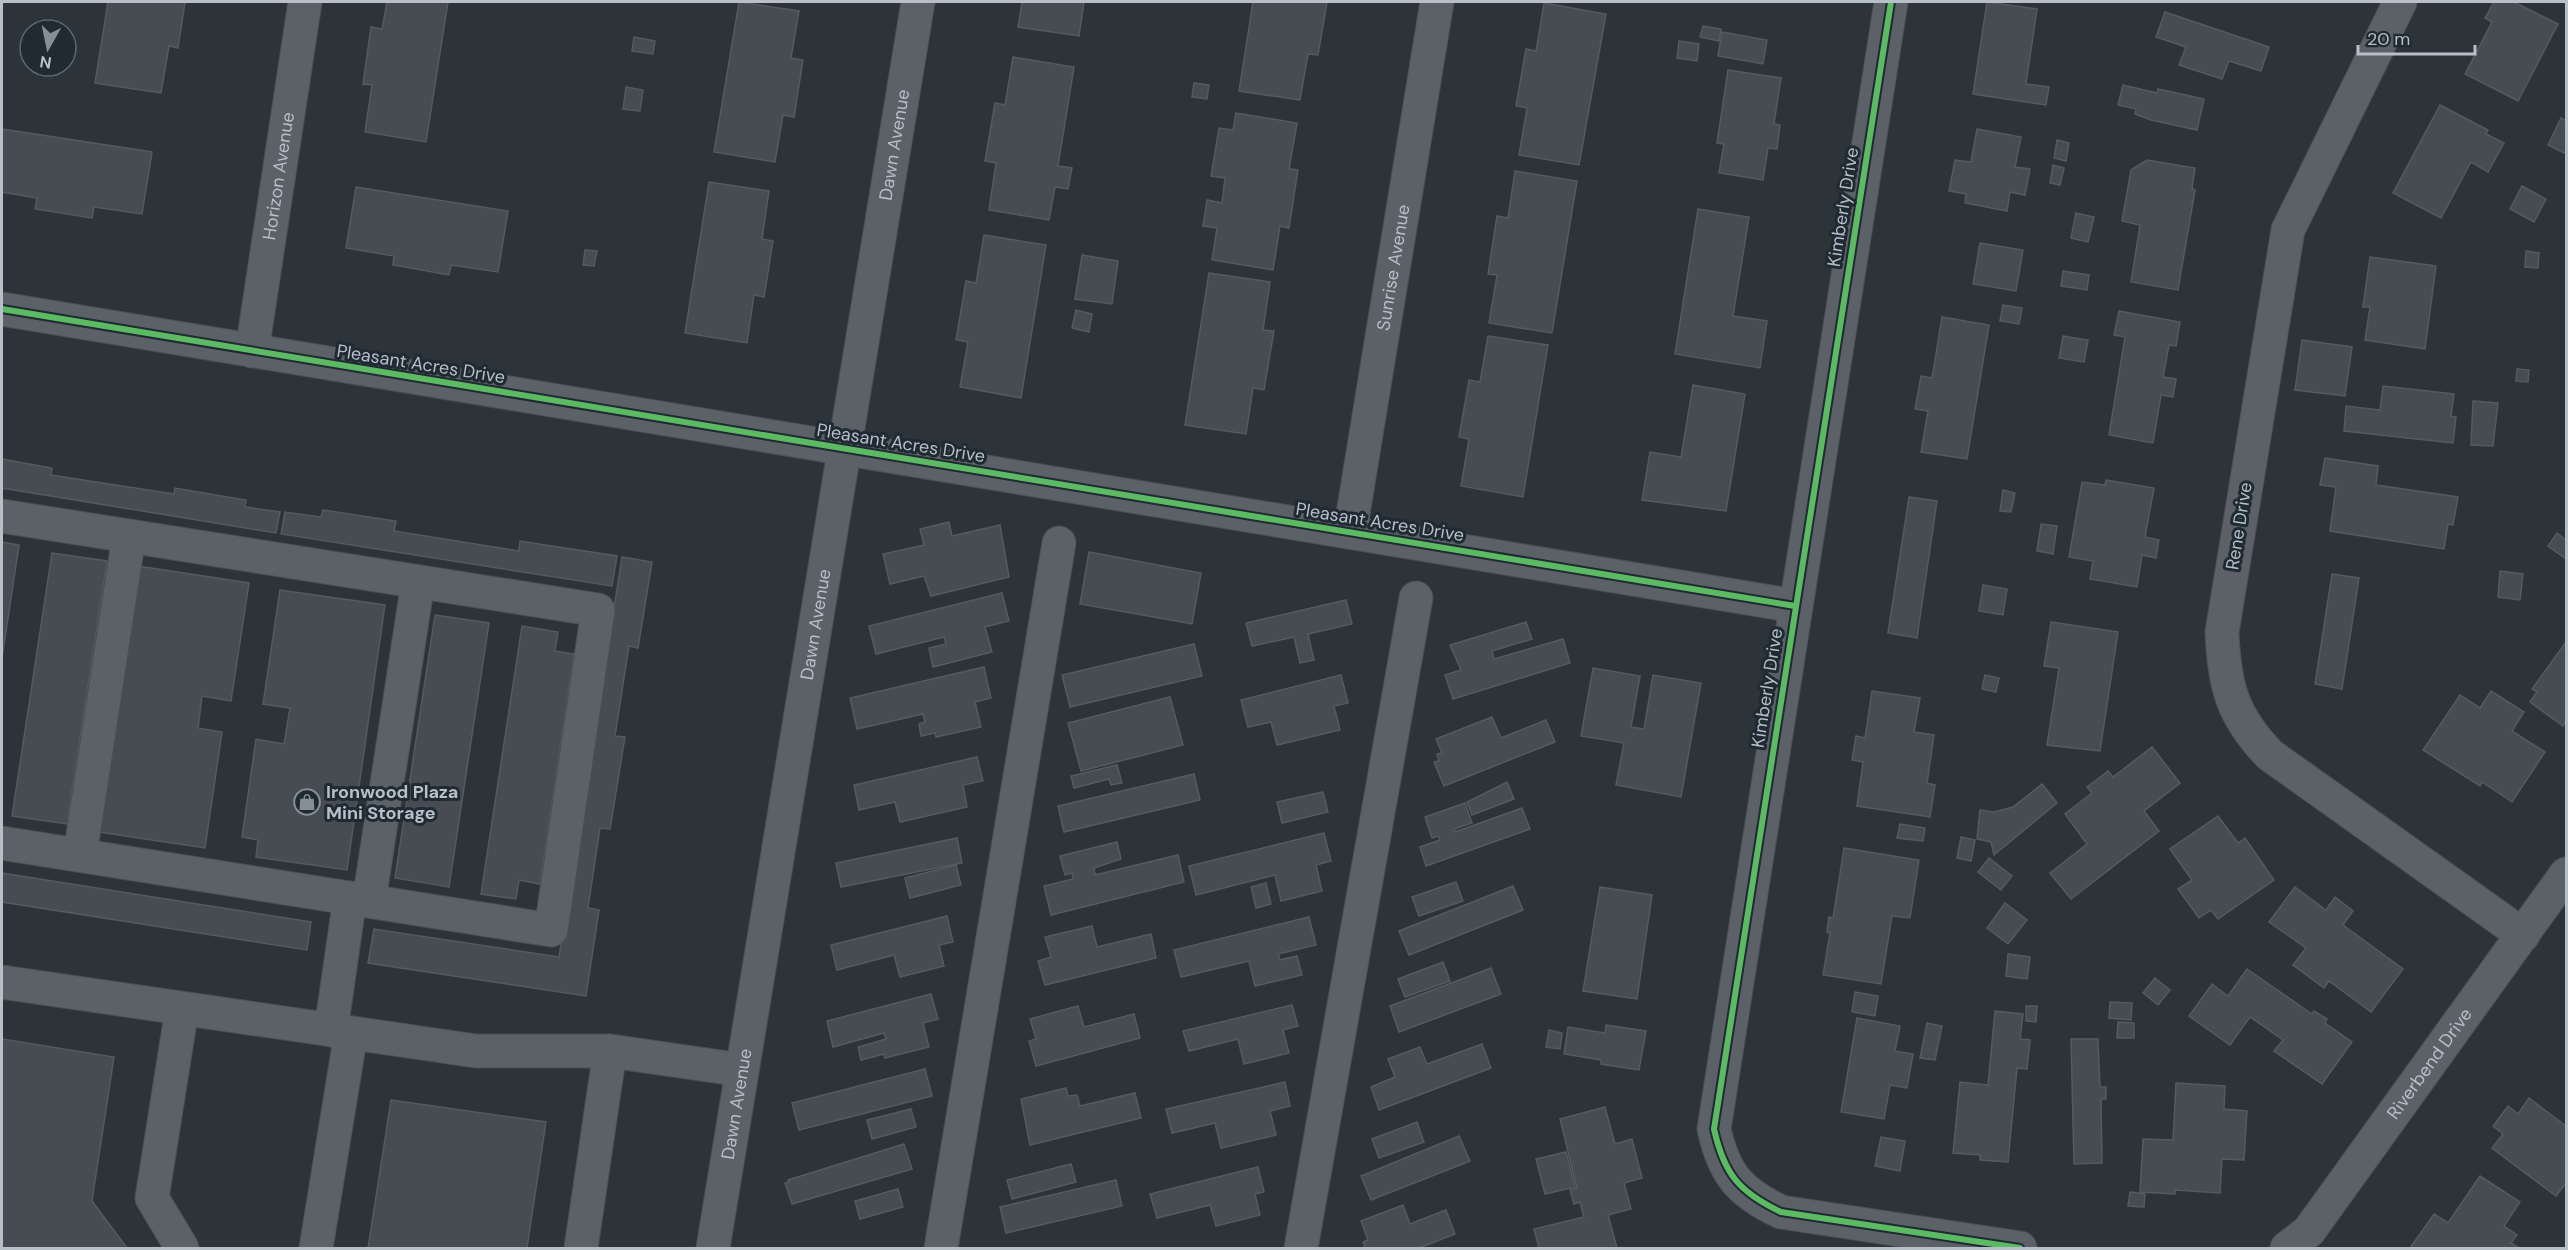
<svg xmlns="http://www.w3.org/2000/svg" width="2568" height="1250" font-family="'DM Sans',sans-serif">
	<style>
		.building { fill: #474c52; stroke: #545a60; stroke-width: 1.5 }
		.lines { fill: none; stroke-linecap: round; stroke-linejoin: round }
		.minor-casing { stroke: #4a4f54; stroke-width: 35 }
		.minor { stroke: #5c6167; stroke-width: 33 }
		.cycleway-casing { stroke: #1f2a33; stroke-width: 10 }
		.cycleway { stroke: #5cba63; stroke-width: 6 }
		.labels { text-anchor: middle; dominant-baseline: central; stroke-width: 6; stroke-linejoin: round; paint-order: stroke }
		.street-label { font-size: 18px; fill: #b7bfc9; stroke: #1f2a33 }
		.poi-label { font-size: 18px; font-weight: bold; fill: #b7bfc9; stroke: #1f2a33; text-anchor: start }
	</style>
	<rect width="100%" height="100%" fill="#2c3339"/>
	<g class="building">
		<path d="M108,2H185L178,48L169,46L161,93L95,83Z"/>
		<path d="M387,2H448L426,142L365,132L372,85L363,84L371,27L382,29Z"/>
		<path d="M739,2L799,11L791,58L803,60L794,117L783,115L775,162L714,152Z"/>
		<path d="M1022,2H1084L1079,36L1018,27Z"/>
		<path d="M1253,2H1327L1318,55L1308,54L1300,100L1239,91Z"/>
		<path d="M1987,2L2037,9L2026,84L2049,87L2046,105L1973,94Z"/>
		<path d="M2494,2H2514L2558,24L2518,101L2465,74L2492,22L2485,18Z"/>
		<path d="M1544,3L1606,14L1579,165L1519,155L1527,108L1516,106L1526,49L1536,51Z"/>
		<path d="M2165,12L2269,47L2261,71L2229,61L2222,79L2179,65L2186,47L2156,37Z"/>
		<path d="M1703,26L1721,29L1719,41L1700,37Z"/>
		<path d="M1722,32L1767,40L1763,64L1718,56Z"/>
		<path d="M634,37L655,41L653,54L632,51Z"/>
		<path d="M1679,41L1699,44L1697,61L1677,58Z"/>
		<path d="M1013,57L1074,67L1058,166L1072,168L1068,189L1055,187L1049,220L989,210L996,163L985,161L995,103L1005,105Z"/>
		<path d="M1728,70L1781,78L1774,124L1780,125L1777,149L1768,148L1763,180L1719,173L1724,144L1717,143Z"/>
		<path d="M1194,83L1209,85L1207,99L1192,97Z"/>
		<path d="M2123,85L2157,93L2158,89L2204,99L2197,130L2151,120L2135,114L2136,109L2118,105Z"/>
		<path d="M626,87L643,90L640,111L623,109Z"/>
		<path d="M2440,105L2488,130L2486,134L2504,143L2488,172L2471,162L2441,218L2393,193Z"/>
		<path d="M1236,113L1297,123L1289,169L1298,170L1289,228L1280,226L1273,270L1212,260L1217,228L1203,226L1207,200L1222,203L1225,178L1211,176L1219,128L1233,130Z"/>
		<path d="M2561,118L2566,121V154L2548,145Z"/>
		<path d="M2,129L152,152L142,214L94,207L92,218L35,209L37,198L2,192Z"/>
		<path d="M1977,129L2021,137L2015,167L2030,169L2025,195L2010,192L2007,211L1965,203L1966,194L1949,191L1955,160L1971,162Z"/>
		<path d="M2057,140L2069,143L2066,161L2054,158Z"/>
		<path d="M2147,160L2195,168L2192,188L2195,190L2178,290L2131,282L2140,225L2122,221L2131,170Z"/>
		<path d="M2053,165L2064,168L2060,185L2050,183Z"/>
		<path d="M1515,171L1577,181L1552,333L1489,323L1497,275L1488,274L1497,216L1508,218Z"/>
		<path d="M709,182L769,191L762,239L773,241L764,297L754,295L747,343L685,333Z"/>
		<path d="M2522,186L2546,199L2534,222L2510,209Z"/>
		<path d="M356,187L508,211L498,272L451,265L449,275L393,265L394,256L346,248Z"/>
		<path d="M1698,209L1749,217L1733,316L1767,321L1760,368L1675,354Z"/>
		<path d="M2076,213L2094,217L2088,242L2071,238Z"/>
		<path d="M984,235L1046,245L1021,398L960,387L968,342L956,340L966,281L976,283Z"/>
		<path d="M1980,243L2023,250L2016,291L1973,284Z"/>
		<path d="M585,250L597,251L594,266L583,265Z"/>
		<path d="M2526,251L2539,253L2538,268L2525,267Z"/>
		<path d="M1082,255L1118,261L1112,304L1075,299Z"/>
		<path d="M2370,257L2436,266L2425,349L2365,340L2370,307H2363Z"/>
		<path d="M2063,271L2089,275L2087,290L2061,286Z"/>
		<path d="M1209,273L1270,282L1263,330L1274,331L1264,390L1253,388L1246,434L1185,425Z"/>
		<path d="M2003,305L2022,308L2019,324L2000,321Z"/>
		<path d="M1076,310L1092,314L1089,332L1072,328Z"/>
		<path d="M2119,311L2180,322L2176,346L2169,345L2163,377L2176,379L2173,397L2161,395L2153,443L2109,435L2125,337L2114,335Z"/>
		<path d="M1942,317L1989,325L1967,459L1921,452L1928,411L1915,409L1921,376L1932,378Z"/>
		<path d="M1488,336L1548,345L1523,497L1461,486L1469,439L1459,437L1469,380L1480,382Z"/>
		<path d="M2063,336L2088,340L2084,362L2059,358Z"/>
		<path d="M2302,340L2352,347L2345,396L2295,390Z"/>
		<path d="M2517,369L2529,370L2528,382L2516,381Z"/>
		<path d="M1693,385L1745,394L1726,511L1642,500L1650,452L1681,457Z"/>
		<path d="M2383,386L2454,394L2451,416L2456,417L2453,443L2344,431L2346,406L2380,410Z"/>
		<path d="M2473,401L2498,403L2493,446L2471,445Z"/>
		<path d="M2325,458L2378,466L2376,485L2458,497L2453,525L2448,524L2444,549L2330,531L2336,487L2320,485Z"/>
		<path d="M2,459L52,468L51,475L174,494L175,488L246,500L245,507L280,512L276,533L2,488Z"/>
		<path d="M2106,480L2154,488L2145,537L2159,540L2156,558L2142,555L2137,587L2090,579L2093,561L2069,557L2082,482L2105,485Z"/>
		<path d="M2003,490L2015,493L2011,512L2000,511Z"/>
		<path d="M1909,497L1937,501L1917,638L1888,633Z"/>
		<path d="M323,510L396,521L394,531L519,551L520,541L617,556L612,586L281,534L285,512L321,517Z"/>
		<path d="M949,522L952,536L1000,525L1009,577L931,596L924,576L890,584L883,554L924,545L920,529Z"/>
		<path d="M2041,524L2057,526L2053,554L2037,551Z"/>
		<path d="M2557,533L2566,540V559L2548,546Z"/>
		<path d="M2,542L19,545L2,658Z"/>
		<path d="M1089,552L1201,573L1192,624L1080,604Z"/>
		<path d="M52,553L107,561L67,824L12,816Z"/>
		<path d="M622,557L652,562L638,648L629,646L615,736L625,737L610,829L600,828L588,908L599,910L586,996L368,963L374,929L559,957Z"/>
		<path d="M138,566L249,583L231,701L202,696L198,728L222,732L205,848L99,832Z"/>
		<path d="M2500,571L2523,574L2520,600L2498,597Z"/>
		<path d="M2332,574L2359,578L2342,689L2315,684Z"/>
		<path d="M1983,585L2007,589L2003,615L1979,611Z"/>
		<path d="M280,590L385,605L347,870L256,857L258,840L242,837L256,739L284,744L290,708L263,704Z"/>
		<path d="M1002,593L1009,621L985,627L992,652L933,667L929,648L946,644L944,637L876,654L869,626Z"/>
		<path d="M1346,600L1352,624L1308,634L1314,660L1300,663L1294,637L1252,646L1246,623Z"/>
		<path d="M435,615L489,623L449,887L395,878Z"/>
		<path d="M1526,622L1532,639L1492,651L1494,659L1563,639L1570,663L1453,699L1445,675L1461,670L1450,645Z"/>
		<path d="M2051,622L2118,632L2100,751L2047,745L2059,668L2044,666Z"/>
		<path d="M522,626L558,632L555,651L574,654L540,884L519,880L516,899L481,894Z"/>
		<path d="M2566,642V721L2563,726L2530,702L2537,692L2532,689Z"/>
		<path d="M1194,644L1202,676L1070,707L1062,675Z"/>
		<path d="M984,667L991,698L975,702L981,727L936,737L935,733L921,736L919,724L925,722L923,714L857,729L850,698Z"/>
		<path d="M1593,668L1640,676L1631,727L1644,729L1653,675L1701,683L1681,797L1616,785L1624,743L1581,736Z"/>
		<path d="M1341,675L1348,703L1334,706L1340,730L1277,745L1271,722L1248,727L1241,700Z"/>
		<path d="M1985,675L1999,678L1996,692L1982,689Z"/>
		<path d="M1872,691L1920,698L1914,732L1934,735L1927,783L1935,785L1930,817L1857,806L1863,762L1852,760L1856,736L1865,738Z"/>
		<path d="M2491,691L2524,712L2512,731L2545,752L2512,802L2482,782L2480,786L2423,750L2460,695L2480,708Z"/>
		<path d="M1170,697L1183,745L1081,771L1068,723Z"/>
		<path d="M1492,717L1501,738L1546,720L1555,742L1444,786L1434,762L1439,761L1437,754L1442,753L1436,739Z"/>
		<path d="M2152,747L2180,783L2144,811L2159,831L2071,899L2050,873L2087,844L2065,814L2092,793L2087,787L2108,771L2113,777Z"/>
		<path d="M977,757L983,781L963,785L967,807L900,822L895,802L859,810L854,785Z"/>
		<path d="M1117,765L1122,783L1111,785L1109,779L1074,788L1071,776Z"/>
		<path d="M1194,774L1200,800L1064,832L1058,806Z"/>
		<path d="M1507,782L1514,799L1472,815L1467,802Z"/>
		<path d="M2042,784L2057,803L1994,855L1991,842L1977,839L1980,810L1994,812L2013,807Z"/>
		<path d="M1323,792L1328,812L1282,823L1277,802Z"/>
		<path d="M1465,803L1472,823L1454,829L1455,832L1522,808L1530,829L1426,866L1420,847L1440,840L1438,836L1432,838L1425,817Z"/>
		<path d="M2218,816L2238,843L2245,838L2274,880L2218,919L2211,910L2199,918L2178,889L2192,880L2170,849Z"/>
		<path d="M1900,824L1925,828L1923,841L1897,838Z"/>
		<path d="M1324,833L1331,861L1316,865L1322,891L1281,901L1275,875L1196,895L1189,866Z"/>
		<path d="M1961,837L1975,840L1971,861L1957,858Z"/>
		<path d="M957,838L962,863L841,887L836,863Z"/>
		<path d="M1117,842L1121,859L1094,868L1095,875L1178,855L1184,882L1051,915L1044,886L1073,879L1072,873L1065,875L1060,856Z"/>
		<path d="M1844,848L1919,860L1910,918L1892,916L1881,984L1823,975L1830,933L1827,932L1829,917L1833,918Z"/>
		<path d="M1989,858L2012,876L2001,890L1978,872Z"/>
		<path d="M956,865L961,885L910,898L905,878Z"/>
		<path d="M2,873L311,922L307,950L2,902Z"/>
		<path d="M1456,882L1463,901L1419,916L1412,897Z"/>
		<path d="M1266,883L1271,904L1256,908L1251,887Z"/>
		<path d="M1513,886L1523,910L1409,955L1399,931Z"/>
		<path d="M1600,887L1652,895L1637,999L1583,991Z"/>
		<path d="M2295,887L2326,910L2335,897L2353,911L2343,925L2403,969L2371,1012L2329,981L2324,988L2293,965L2306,948L2269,922Z"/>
		<path d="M2005,903L2027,920L2008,944L1987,928Z"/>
		<path d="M947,916L953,942L939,945L944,966L900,977L894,955L837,970L831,945Z"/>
		<path d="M1309,917L1316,945L1278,954L1280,960L1297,956L1302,975L1255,986L1249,961L1181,977L1174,950Z"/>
		<path d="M1092,926L1097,947L1151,934L1156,958L1045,985L1038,961L1051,957L1045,937Z"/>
		<path d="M2008,954L2030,957L2027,979L2006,976Z"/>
		<path d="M1443,962L1450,981L1405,997L1398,979Z"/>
		<path d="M1491,968L1501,994L1399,1032L1390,1006Z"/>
		<path d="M2247,969L2312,1014L2314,1011L2327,1019L2325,1023L2352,1042L2322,1084L2274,1051L2283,1040L2250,1017L2230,1045L2189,1016L2212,984L2228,996Z"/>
		<path d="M2155,978L2170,990L2158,1005L2143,993Z"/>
		<path d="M1855,992L1878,996L1875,1016L1852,1012Z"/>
		<path d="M931,994L938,1019L923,1023L929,1047L885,1058L884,1054L861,1060L858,1047L886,1039L884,1033L833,1047L827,1021Z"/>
		<path d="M2110,1002L2132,1003L2131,1020L2109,1018Z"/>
		<path d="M1292,1005L1298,1026L1283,1030L1289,1053L1244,1064L1238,1039L1189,1051L1183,1031Z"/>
		<path d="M1078,1006L1084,1027L1134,1014L1140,1038L1036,1066L1029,1041L1036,1039L1030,1019Z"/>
		<path d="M2026,1006H2037L2036,1022L2026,1021Z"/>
		<path d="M1995,1011L2023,1014L2020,1039L2030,1040L2027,1069L2017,1068L2008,1162L1980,1160V1155L1953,1153L1960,1082L1988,1085Z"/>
		<path d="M1857,1018L1900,1026L1895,1051L1913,1054L1907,1088L1890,1085L1884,1119L1841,1112Z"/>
		<path d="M2118,1022L2134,1023V1038H2117Z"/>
		<path d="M1927,1023L1942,1026L1935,1060L1920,1058Z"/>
		<path d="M1606,1025L1646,1031L1639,1070L1601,1064V1060L1564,1054L1568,1027L1605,1033Z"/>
		<path d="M1549,1030L1562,1033L1560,1049L1546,1047Z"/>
		<path d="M2,1039L114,1057L92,1201L127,1248H2Z"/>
		<path d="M2071,1039H2098L2100,1087H2106V1099H2101L2102,1163L2074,1164Z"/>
		<path d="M1482,1044L1491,1068L1379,1110L1371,1087L1395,1077L1388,1059L1420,1047L1427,1064Z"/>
		<path d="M925,1069L932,1096L799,1130L792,1103Z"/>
		<path d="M1285,1082L1290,1106L1270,1111L1276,1135L1221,1148L1215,1123L1172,1133L1166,1109Z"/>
		<path d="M2176,1083L2225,1086L2224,1109L2247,1111L2244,1160L2222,1159L2220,1193L2175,1190V1194L2140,1192L2143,1139L2173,1140Z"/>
		<path d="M1066,1088L1068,1096L1077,1095L1080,1106L1135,1093L1141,1118L1030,1145L1021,1099Z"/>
		<path d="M2529,1098L2566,1126V1183L2556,1196L2492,1148L2503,1134L2493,1126L2508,1106L2518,1114Z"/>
		<path d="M391,1100L546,1122L527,1248H368Z"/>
		<path d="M1605,1107L1615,1144L1632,1139L1642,1178L1624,1183L1631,1209L1608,1215L1617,1248H1539L1534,1229L1584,1217L1580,1202L1574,1204L1570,1190L1577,1188L1560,1119Z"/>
		<path d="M911,1109L916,1127L872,1139L867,1120Z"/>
		<path d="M1417,1122L1424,1142L1379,1158L1372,1139Z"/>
		<path d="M1459,1136L1470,1161L1371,1200L1361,1176Z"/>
		<path d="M1881,1137L1905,1141L1900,1171L1875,1166Z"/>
		<path d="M904,1144L912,1169L792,1204L785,1183L789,1182L788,1180Z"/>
		<path d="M1566,1152L1575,1187L1545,1194L1536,1159Z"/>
		<path d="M1071,1164L1076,1182L1012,1199L1007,1180Z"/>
		<path d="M1258,1167L1264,1192L1255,1194L1260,1215L1216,1226L1210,1205L1157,1218L1150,1194Z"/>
		<path d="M2480,1176L2520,1202L2504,1226L2517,1235L2511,1243L2519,1248H2410L2434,1214L2448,1223Z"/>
		<path d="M1116,1180L1122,1206L1006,1233L1000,1207Z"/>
		<path d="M898,1189L903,1207L860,1219L855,1201Z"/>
		<path d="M2130,1192L2145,1194L2144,1207L2128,1206Z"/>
		<path d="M1403,1205L1410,1224L1446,1210L1455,1234L1419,1248H1365L1363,1242L1368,1240L1361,1221Z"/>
	</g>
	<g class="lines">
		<g class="minor-casing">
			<g id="minor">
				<path d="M1891,2L1714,1129C1724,1174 1739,1192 1781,1212L2020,1248"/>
				<path d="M2400,2L2288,230L2222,632C2224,685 2232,716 2270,755L2523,935"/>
				<path d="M2,309L1795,606"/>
				<path id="s1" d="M252,351L305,2"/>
				<path d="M2,516L598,610L551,930L2,843"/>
				<path id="s2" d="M1350,532L1437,2"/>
				<path d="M80,855L129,536"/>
				<path d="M369,901L418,582"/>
				<path d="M2,982L476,1051H610L742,1070"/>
				<path d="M182,1009L152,1198L182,1248"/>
				<path d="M331,1030L350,898"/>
				<path d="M316,1248L351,1033"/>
				<path d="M581,1248L610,1051"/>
				<path id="s3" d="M713,1248L918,2"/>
				<path d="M941,1248L1059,543"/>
				<path d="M1301,1248L1416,598"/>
				<path id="s4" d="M2287,1248L2309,1231L2566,874"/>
			</g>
		</g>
		<use href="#minor" class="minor"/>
		<g class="cycleway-casing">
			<g id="cycleway">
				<path d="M1891,2L1714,1129C1724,1174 1739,1192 1781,1212L2020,1248"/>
				<path d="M2,309L1795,606"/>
			</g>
		</g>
		<use href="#cycleway" class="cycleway"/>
	</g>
	<defs>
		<g id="shop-ring" transform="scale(1.35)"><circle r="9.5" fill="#1f2a33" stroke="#868e97" stroke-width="1.5"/><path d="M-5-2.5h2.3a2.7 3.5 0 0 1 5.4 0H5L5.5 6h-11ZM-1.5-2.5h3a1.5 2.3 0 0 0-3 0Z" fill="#868e97"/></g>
	</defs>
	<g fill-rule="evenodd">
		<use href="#shop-ring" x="307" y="802"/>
	</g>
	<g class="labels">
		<g class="street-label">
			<text stroke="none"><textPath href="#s3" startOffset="1118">Dawn Avenue</textPath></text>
			<text stroke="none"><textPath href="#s1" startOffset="177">Horizon Avenue</textPath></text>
			<text transform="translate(1843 207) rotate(-81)">Kimberly Drive</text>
			<text stroke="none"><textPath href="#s2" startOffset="268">Sunrise Avenue</textPath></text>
			<text transform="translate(421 364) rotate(9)">Pleasant Acres Drive</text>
			<text transform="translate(901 443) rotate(9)">Pleasant Acres Drive</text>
			<text transform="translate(1380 522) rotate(9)">Pleasant Acres Drive</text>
			<text transform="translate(2239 526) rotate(-81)">Rene Drive</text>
			<text stroke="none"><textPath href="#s3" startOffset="632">Dawn Avenue</textPath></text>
			<text transform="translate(1767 688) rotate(-81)">Kimberly Drive</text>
			<text stroke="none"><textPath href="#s4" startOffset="234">Riverbend Drive</textPath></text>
			<text stroke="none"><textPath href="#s3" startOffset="146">Dawn Avenue</textPath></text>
		</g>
		<g class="poi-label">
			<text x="326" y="792">Ironwood Plaza<tspan x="326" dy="21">Mini Storage</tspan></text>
		</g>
	</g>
	<rect width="2568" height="1250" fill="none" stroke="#b7bfc9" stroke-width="6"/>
	<g transform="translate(48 48) rotate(189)"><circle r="28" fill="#1f2a33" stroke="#5c666f" stroke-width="1.5"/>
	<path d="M0-4.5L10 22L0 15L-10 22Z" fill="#868e97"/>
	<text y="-9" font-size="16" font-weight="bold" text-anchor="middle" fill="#b7bfc9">N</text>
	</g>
	<path d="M2358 45v9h117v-9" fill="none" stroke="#b7bfc9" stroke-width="3"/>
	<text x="2367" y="45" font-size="18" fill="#b7bfc9" stroke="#1f2a33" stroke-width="4.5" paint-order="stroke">20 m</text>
</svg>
